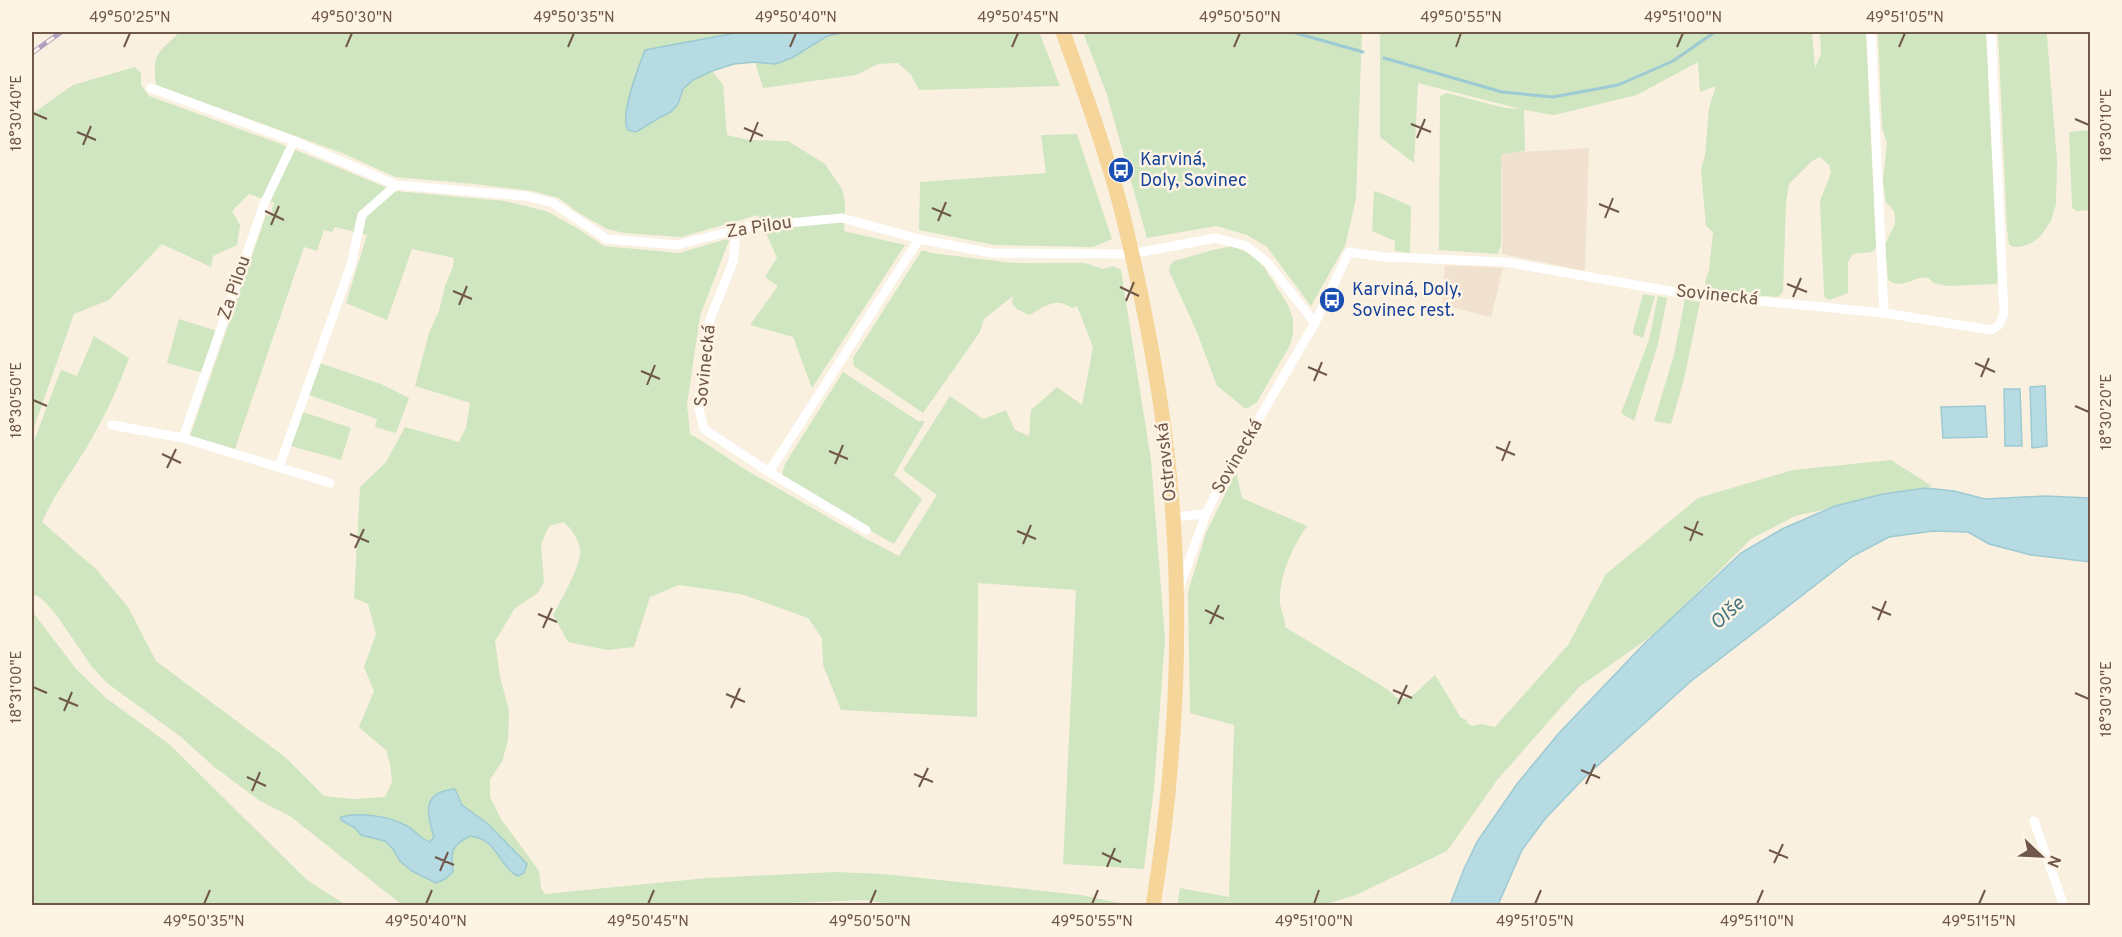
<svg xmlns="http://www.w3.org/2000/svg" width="2122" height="937" font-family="Overpass,sans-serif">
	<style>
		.residential { fill: #f1e2cf }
		.green { fill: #cfe6c0 }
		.water { fill: #b6dbe2; stroke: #9dcad3; stroke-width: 1.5 }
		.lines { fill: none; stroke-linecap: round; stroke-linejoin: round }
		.stream { stroke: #9dcad3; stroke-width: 3 }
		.minor { stroke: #fff; stroke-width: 9 }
		.primary { stroke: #f6d59b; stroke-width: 15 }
		.rail-casing { stroke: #b2a0c2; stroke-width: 5 }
		.rail { stroke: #fef4e5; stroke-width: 3; stroke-dasharray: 9; stroke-linecap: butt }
		.ticks { fill: none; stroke: #6f5749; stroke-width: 2 }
		.labels { text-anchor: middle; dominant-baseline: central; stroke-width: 5; stroke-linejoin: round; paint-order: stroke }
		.transit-label { font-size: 18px; fill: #164399; stroke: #fef4e5; text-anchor: start }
		.street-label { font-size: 18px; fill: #6f5749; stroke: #fef4e5 }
		.water-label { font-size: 20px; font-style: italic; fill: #447782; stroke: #fef4e5 }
		.neatline { fill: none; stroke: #6f5749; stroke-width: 2 }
		.ticks-label { font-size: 15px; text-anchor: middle; fill: #6f5749 }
	</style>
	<rect width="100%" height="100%" fill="#faf0e0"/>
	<g class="residential">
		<path d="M1589,148L1585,271L1502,254L1501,153Z"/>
		<path d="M1445,265L1503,268L1491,317L1442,305Z"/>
	</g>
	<g class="green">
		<path d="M180,32H741L645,50C636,75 629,99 625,126L630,131L636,132C644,127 668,115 673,110C679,104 679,96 684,89C690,80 702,76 712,71L723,85L727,135L749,140L788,141L825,164L842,189L845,203L844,231L905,245L812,388L793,337L750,325L778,286L765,277L777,258L758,215L681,237L624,233L607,229L577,212L559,198L532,191L475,184L395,177L342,153L156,85C152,53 158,53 180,32Z"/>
		<path d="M847,32H1039L1060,86L919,90L911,75L898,63L878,64L856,75L763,88L755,62L775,64L792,58L827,36Z"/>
		<path d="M1083,32H1362L1356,199L1345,246L1311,306L1267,247L1247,235L1216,226L1147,238L1107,95Z"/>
		<path d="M1380,32H1812L1815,68L1821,54L1820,32H1866L1876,248L1872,252L1853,254L1848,262V293L1829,300L1824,296L1820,201L1831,173L1829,165L1820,157L1812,161L1789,184L1786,202L1783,292L1778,297L1738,294L1707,287L1705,282L1709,270L1713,232L1706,226L1701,170L1705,155L1709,108L1716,86L1700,92L1698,62L1637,95L1554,115L1524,110L1525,151L1501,154V245L1498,254L1439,250L1440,96L1447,93L1505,108L1521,109L1418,83L1414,163L1380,137Z"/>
		<path d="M1878,32H1986L1998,280L1996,284L1948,286L1933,283L1929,278C1914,275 1903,291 1888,280L1885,244L1895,224V216L1894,211L1886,202L1885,196L1883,181L1887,143L1882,128Z"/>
		<path d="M1998,32H2046L2047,36L2057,161L2056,204L2051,221L2040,237L2030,244L2019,247H2013L2009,244L2007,229Z"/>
		<path d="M135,67L141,73V85L149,96L281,144L395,191L505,201L546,211L577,228L604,246L679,253L730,238L700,316L687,405L690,434C712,446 732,462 753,474C802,501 849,531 899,556L937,495L903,470L950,396L983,419L1006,410L1015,430L1029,436L1031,410L1057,387L1082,405L1093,347L1077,306L1072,308C1055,296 1045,307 1029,315L1017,309L1012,303L1013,296L984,319L980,332L923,413L854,366L853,358L922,250L931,253L1013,263H1085L1103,269L1113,266L1121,270L1151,460L1165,639L1154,787L1144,869L1063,864L1076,590L978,583L977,717L841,710L823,665L822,638L808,618L741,594L679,585L650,597L634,647L607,650L568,642L553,615C560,602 582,564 580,550C578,538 572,530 564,522L549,526L541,544L544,582L538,593L515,608L495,641L500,677L509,710L508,740L502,762L490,779V797L501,819L539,871L541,888L545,894L707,878L835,872L884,874L1081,895L1129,905L902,906L865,900L717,906L402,905L290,816L260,801L213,766L181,737L107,683L92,667L55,613L41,598L32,594V446L61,370L77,376L94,336L129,358C119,385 107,412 92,438C76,467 55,492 42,522L96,569L128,607L156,661L285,757L324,796L354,799L385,797L392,782L390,764L386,750L359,727L374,691L364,667L376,634L368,604L354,598L360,487L386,462L405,427L459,442L466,428L470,403L415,386L429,333L439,311L445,286L453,267L454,258L412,249L387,320L346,303L367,235L335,227L332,232L324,230L317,251L304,247L235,449L190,436L266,215L270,216L274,203L249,194L232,211L240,225L237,245L213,256L211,267L162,244L109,300L74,314L32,433V114L73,85Z"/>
		<path d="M2090,130V210L2077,211L2072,208L2069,132Z"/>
		<path d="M1077,134L1112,239L1093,247L994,245L919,230L920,182L1046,173L1041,135Z"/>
		<path d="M1374,191C1388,195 1398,201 1411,206L1410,253L1395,251V241L1372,231Z"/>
		<path d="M1233,246L1251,254L1264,267L1288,305L1293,319V335L1289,347L1257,402L1246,409L1217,386L1196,330L1169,271L1170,265L1174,261L1213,250Z"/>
		<path d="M1643,294L1655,296L1643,338L1633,334V331Z"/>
		<path d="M1658,296L1667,298L1658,344L1634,421L1621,413L1649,340Z"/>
		<path d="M1685,299L1700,302L1684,379L1671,424L1654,421L1674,355Z"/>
		<path d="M179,319L217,331L203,373L167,363Z"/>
		<path d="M320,363L381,384L409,398L396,433L375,427L377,419L309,395Z"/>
		<path d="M843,372L918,421H925L894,475L922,499L894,544L817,501L782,475L785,464Z"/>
		<path d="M303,412L351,428L341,460L291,446Z"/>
		<path d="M1891,460L1932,486L1795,516L1751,539L1660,630L1579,687L1498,779L1447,851L1356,895L1323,905L1177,906L1180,888L1229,897L1234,725L1190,713L1188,592L1206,533L1236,472L1242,498L1307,526C1293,545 1278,579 1280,603C1281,612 1286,618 1285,627L1387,689L1397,698H1410L1435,675L1461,718L1467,720V723L1472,726L1481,724L1495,727L1568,645L1606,574L1698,498L1793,470Z"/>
		<path d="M32,611L76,669L106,698L169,744L307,880L346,905H32Z"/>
	</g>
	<g class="water">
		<path d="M741,32H847L827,36L792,58L775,64L755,62L734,64L712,71L693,80L683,89L678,104L671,112L659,118L636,132L628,130C619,116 639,66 645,50Z"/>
		<path d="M2045,386L2047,446L2032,448L2030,387Z"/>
		<path d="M2004,389H2020L2022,446H2005Z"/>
		<path d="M1985,406L1987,437L1943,438L1941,407Z"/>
		<path d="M1926,488L1954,491L1985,499L2045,496L2090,498V562L2031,555L1989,544L1968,532L1933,531L1889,537L1853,556L1690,682L1584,778L1545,819L1522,850L1498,905H1450L1464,869L1477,842L1517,784L1559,733L1642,646L1741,553L1782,529L1835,506L1883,494Z"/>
		<path d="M455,789L462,805L488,824L527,864L524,873L518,876C499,867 498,839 470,836C450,846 451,852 453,872L445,879L436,883L412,871L400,861L393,849L385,841L361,835L355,828L341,820V817C361,812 389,816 407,826C416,831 420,839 430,842L434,837C426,812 422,792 455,789Z"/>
	</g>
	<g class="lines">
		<g class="stream">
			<path d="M1292,32L1363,52"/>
			<path d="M1384,58L1502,92L1553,97L1618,85L1673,61L1715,32"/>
		</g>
		<g class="minor">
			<path d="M1871,32L1884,313"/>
			<path d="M151,88L294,141L396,185L526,196L553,203L607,239L677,245L746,227L842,218L919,239L991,253L1131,254L1216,238L1246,246L1267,262L1315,323"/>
			<path d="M736,230L733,262L709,322L705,364L698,405L704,429L769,472L866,530"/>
			<path d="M112,425L183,438L330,483"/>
			<path d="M183,438L264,204L294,141"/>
			<path d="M279,467L351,265L362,215L396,185"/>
			<path d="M769,472L919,239"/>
			<path d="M1173,517L1206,514"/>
			<path d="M1180,586L1206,514L1220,485L1315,323L1349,252L1384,257L1505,262L1687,294L1884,313L1991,330L1999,325L2004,314L1991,32"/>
			<path d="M2034,821L2064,906"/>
		</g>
		<path class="primary" d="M1063,32C1084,90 1105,148 1121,208C1146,309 1166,413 1173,517C1182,646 1174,778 1153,906"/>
		<g class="rail-casing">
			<path id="rail" d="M32,53L61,32"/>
		</g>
		<use href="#rail" class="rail"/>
	</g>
	<path class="ticks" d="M124,47L130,33M346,47L352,33M568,47L574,33M790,47L796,33M1012,47L1018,33M1234,47L1240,33M1456,47L1461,33M1677,47L1683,33M1899,47L1905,33M33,113L47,119M2075,119L2089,125M1411,124L1431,132M744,128L763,136M77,132L96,140M1417,138L1425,119M750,142L758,122M83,145L91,126M1599,204L1619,212M932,208L951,216M265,211L284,220M1605,218L1613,198M938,221L946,202M271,225L279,206M1787,284L1807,292M1120,287L1139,296M453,291L472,299M1793,297L1801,278M1126,301L1134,282M459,305L467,286M1975,363L1995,372M1308,367L1327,375M641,371L660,379M1981,377L1989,358M1314,381L1322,362M647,385L655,365M33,400L47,406M2075,406L2089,412M1496,447L1515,455M829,451L848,459M162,454L181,463M1502,461L1510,441M835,464L843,445M167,468L176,449M1684,527L1703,535M1017,531L1036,539M350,534L369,542M1690,541L1698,521M1023,544L1031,525M355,548L364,529M1872,607L1891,615M1205,610L1224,619M538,614L557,622M1878,620L1886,601M1210,624L1219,605M543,628L552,608M33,687L47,693M1393,690L1412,698M2075,693L2089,699M726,694L745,702M59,698L78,706M1398,704L1407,685M731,708L740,688M64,711L72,692M1581,770L1600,778M914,774L933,782M247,777L266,786M1586,784L1595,764M919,787L928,768M252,791L260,772M1769,850L1788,858M1102,853L1121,862M435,857L454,865M1774,863L1783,844M1107,867L1115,848M440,871L448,852M204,904L210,890M426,904L432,890M648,904L654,890M870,904L876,890M1092,904L1098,890M1314,904L1319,890M1535,904L1541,890M1757,904L1763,890M1979,904L1985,890"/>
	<defs>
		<g id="bus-disc" transform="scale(1.35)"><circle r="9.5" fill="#1a4fb4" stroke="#fef4e5"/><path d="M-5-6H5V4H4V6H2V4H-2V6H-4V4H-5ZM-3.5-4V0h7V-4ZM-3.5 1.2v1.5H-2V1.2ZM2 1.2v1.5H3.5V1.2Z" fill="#fff"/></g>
	</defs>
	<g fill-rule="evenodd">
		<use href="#bus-disc" x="1121" y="170"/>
		<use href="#bus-disc" x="1332" y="300"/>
	</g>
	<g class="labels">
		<g class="transit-label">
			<text x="1140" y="160">Karviná,<tspan x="1140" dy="21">Doly, Sovinec</tspan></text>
			<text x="1352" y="290">Karviná, Doly,<tspan x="1352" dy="21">Sovinec rest.</tspan></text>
		</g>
		<g class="street-label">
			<text transform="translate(759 228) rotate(-9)">Za Pilou</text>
			<text transform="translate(235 288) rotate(-71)">Za Pilou</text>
			<text transform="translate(1717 296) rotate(6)">Sovinecká</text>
			<text transform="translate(706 366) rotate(-84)">Sovinecká</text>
			<text transform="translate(1238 457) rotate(-60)">Sovinecká</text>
			<text transform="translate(1167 462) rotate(-96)">Ostravská</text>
		</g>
		<g class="water-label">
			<text transform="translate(1728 614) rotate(-42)">Olše</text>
		</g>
	</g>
	<rect width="2122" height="937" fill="none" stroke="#fef4e5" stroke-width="66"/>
	<g transform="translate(2041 856) rotate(113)" stroke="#fef4e5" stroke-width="4.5" paint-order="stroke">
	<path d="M0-4.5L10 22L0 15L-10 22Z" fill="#6f5749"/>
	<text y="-9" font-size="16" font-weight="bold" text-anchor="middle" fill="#6f5749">N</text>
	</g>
	<rect x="33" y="33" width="2056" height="871" class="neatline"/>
	<g class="ticks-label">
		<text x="130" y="22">49°50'25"N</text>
		<text x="352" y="22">49°50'30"N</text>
		<text x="574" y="22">49°50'35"N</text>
		<text x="796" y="22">49°50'40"N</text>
		<text x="1018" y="22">49°50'45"N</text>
		<text x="1240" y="22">49°50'50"N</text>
		<text x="1461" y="22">49°50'55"N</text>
		<text x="1683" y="22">49°51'00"N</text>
		<text x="1905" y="22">49°51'05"N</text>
		<text transform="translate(16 113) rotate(-90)" y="5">18°30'40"E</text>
		<text transform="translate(2106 125) rotate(-90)" y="5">18°30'10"E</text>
		<text transform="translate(16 400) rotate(-90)" y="5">18°30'50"E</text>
		<text transform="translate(2106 412) rotate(-90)" y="5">18°30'20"E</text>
		<text transform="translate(16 687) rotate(-90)" y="5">18°31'00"E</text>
		<text transform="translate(2106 699) rotate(-90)" y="5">18°30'30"E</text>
		<text x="204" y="926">49°50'35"N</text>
		<text x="426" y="926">49°50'40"N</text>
		<text x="648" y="926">49°50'45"N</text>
		<text x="870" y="926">49°50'50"N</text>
		<text x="1092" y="926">49°50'55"N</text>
		<text x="1314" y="926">49°51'00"N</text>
		<text x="1535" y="926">49°51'05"N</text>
		<text x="1757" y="926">49°51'10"N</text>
		<text x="1979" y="926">49°51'15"N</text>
	</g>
</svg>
